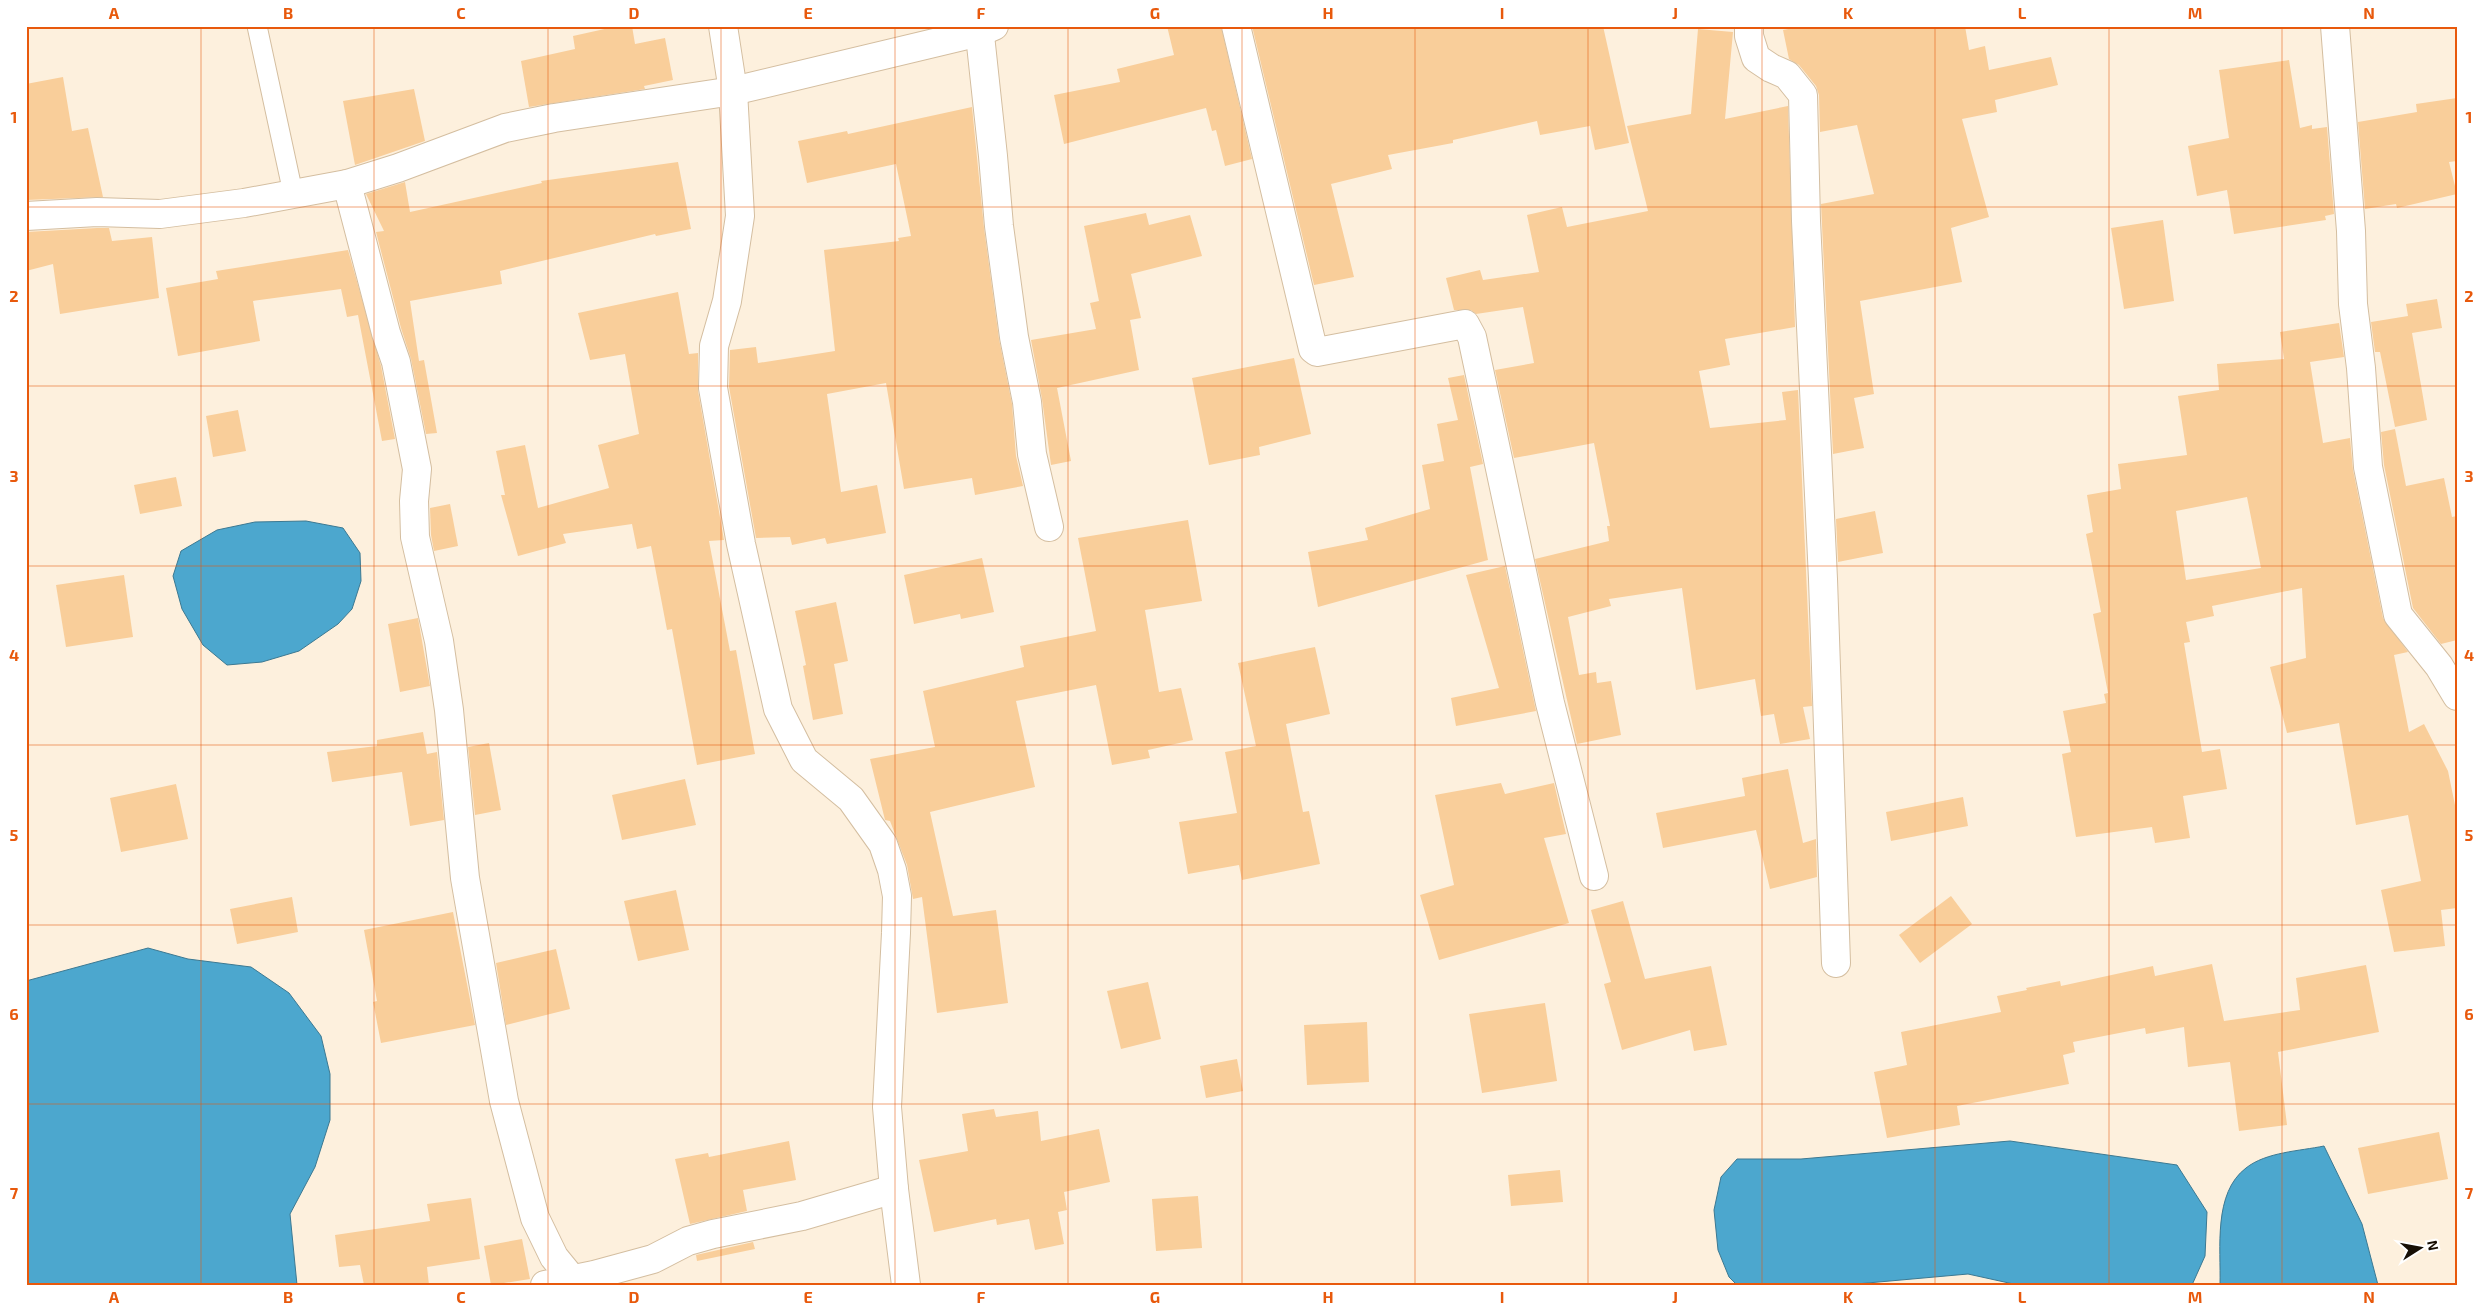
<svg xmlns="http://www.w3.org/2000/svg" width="2483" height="1311" font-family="'Exo 2',sans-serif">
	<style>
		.water { fill: #4ca7ce; stroke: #3c7992 }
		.building { fill: #f9ce9a; fill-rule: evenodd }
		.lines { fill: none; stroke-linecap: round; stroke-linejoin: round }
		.lane-casing { stroke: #d4bea0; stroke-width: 21 }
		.street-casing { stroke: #d4bea0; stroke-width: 30 }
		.lane { stroke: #fff; stroke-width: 19 }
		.street { stroke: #fff; stroke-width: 28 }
		.grid { fill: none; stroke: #e8590c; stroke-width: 1; stroke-opacity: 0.55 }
		.neatline { fill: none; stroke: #e8590c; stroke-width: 2 }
		.grid-label { font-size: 16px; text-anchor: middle; font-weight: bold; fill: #e8590c }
	</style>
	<rect width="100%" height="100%" fill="#fdf0dd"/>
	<g class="water">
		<path d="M306,521L343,528L360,553L361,581L352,609L338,624L299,651L262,662L227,665L203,645L182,609L173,576L181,551L217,530L255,522Z"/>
		<path d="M148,948L188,959L251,967L289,993L321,1036L330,1074V1120L315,1167L290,1214L297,1285H26V981Z"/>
		<path d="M2010,1141L2177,1165L2207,1212L2205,1256L2192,1285H2018L1968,1274L1845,1285H1737L1729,1277L1718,1250L1714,1210L1721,1177L1737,1159H1801Z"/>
		<path d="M2324,1146L2362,1224L2378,1285H2220C2221,1248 2213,1193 2246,1168C2266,1152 2300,1151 2324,1146Z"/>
	</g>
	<g class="building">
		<path d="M618,26H632L635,44L665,38L673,80L644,86L645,89L529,107L521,61L575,49L573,36Z"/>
		<path d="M1167,26H1221L1252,159L1225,166L1216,130L1212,131L1206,108L1064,144L1054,95L1120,82L1117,69L1174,55Z"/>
		<path d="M1252,26H1603L1629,143L1595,150L1590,126L1540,135L1537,121L1453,140V143L1388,155L1392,169L1331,184L1354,277L1314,285Z"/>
		<path d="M1804,26H1965L1969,50L1985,46L1989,70L2051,57L2058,85L1995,100L1997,112L1962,119L1989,217L1951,228L1962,282L1860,301L1874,394L1854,398L1864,448L1833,454L1821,204L1874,194L1857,125L1820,132L1819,95L1816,86L1799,65L1789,59L1783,30Z"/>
		<path d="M1698,29L1733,32L1725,119L1788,106L1795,327L1725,339L1730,365L1699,371L1710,428L1786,420L1782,392L1798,390L1812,706L1803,707L1810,739L1780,744L1774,714L1761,716L1755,679L1696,690L1682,588L1609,599L1611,606L1568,617L1579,675L1596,672L1597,683L1611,681L1621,735L1577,744L1535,559L1609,541L1607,526H1610L1594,443L1514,458L1495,370L1534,363L1523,307L1476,314L1471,310H1454L1446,278L1480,270L1483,280L1539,272L1527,215L1562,207L1567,227L1648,211L1627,126L1691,114Z"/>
		<path d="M2289,60L2300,128L2312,125V129L2327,127L2334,214L2325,216L2326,220L2234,234L2227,190L2197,196L2188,146L2229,138L2219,70Z"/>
		<path d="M63,77L72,131L88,128L103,197L26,200V84Z"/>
		<path d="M414,89L425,141L355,165L343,101Z"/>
		<path d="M2457,98V161L2449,162L2457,194L2397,208L2396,204L2365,209L2358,122L2417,112L2416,104Z"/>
		<path d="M972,107L984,228L999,339L1012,404L1016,456L1023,486L975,495L972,478L904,489L886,383L827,394L841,492L877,485L886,533L827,544L825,538L792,545L790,537L756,538L729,387L730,350L756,347L758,363L835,351L824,250L899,241L898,238L911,236L896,164L807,183L798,141L847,131L848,134Z"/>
		<path d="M678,162L691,229L656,236L655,234L500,271L502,284L410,301L419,361L424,360L437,433L426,434L411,359L401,328L376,232L384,231L366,194L405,182L410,212L542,183L541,181Z"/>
		<path d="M1146,213L1149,225L1190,215L1202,256L1131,274L1141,318L1130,320L1139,370L1057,388L1071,461L1051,465L1042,399L1031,340L1096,329L1090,303L1099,301L1084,226Z"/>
		<path d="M2163,220L2174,301L2124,309L2111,228Z"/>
		<path d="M97,228H109L112,241L152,237L159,298L60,314L53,264L26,271V232Z"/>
		<path d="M348,250L381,366L395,439L382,441L358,315L347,317L341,289L253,301L260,341L178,356L166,288L218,279L216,271Z"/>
		<path d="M678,292L689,354L698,353V391L724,540L709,541L730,651L736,650L755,754L697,765L672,629L667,630L651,546L637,549L632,524L563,534L566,543L518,556L501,495H505L496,451L525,445L538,508L609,488L598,445L639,434L625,354L590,360L578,313Z"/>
		<path d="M2437,299L2442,328L2412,333L2427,420L2395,427L2380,352H2375L2371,322L2408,316L2406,304Z"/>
		<path d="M2339,323L2344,357L2310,362L2323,443L2350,438L2353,470L2383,618L2408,652L2394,655L2409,732L2424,724L2448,771L2457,815V908L2441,910L2445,946L2394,952L2381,890L2421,881L2408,815L2356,825L2339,723L2287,733L2270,667L2306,658L2302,588L2212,606L2214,616L2186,622L2190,642L2184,643L2202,752L2220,749L2227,789L2183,796L2190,838L2155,843L2152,827L2076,837L2062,754L2071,752L2063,711L2106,703L2104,694L2108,693L2093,614L2101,612L2086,534L2093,532L2087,495L2121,489L2118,464L2187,455L2178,396L2219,390L2217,364L2284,359L2280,332ZM2247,497L2261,568L2186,580L2176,511Z"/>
		<path d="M1294,358L1311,434L1259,447L1260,455L1209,465L1192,378Z"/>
		<path d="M1464,375L1483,464L1470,467L1488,560L1318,607L1308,552L1368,540L1365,528L1430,509L1422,465L1444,461L1437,424L1458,420L1448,378Z"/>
		<path d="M238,410L246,451L213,457L206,416Z"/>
		<path d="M2395,429L2406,486L2444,478L2452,517L2457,516V640L2441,644L2413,608L2384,465L2381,432Z"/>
		<path d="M176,477L182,506L140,514L134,485Z"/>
		<path d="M450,504L458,546L434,551L431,535L430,508Z"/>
		<path d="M1875,511L1883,553L1838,562L1836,519Z"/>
		<path d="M1188,520L1202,601L1145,610L1159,692L1181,688L1193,740L1148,750L1150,758L1112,765L1096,685L1016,701L1035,787L930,812L953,916L996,910L1008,1003L937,1013L922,897L913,899L907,865L890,821L885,820L870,759L935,747L923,691L1024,667L1020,646L1096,631L1078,538Z"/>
		<path d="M982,558L994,612L961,619L960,614L914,624L904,575Z"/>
		<path d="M1505,566L1536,711L1456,726L1451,698L1499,688L1466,575Z"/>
		<path d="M124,575L133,637L66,647L56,585Z"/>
		<path d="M836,602L848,661L834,664L843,714L813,720L803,666L806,665L795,611Z"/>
		<path d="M418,618L430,686L400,692L388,624Z"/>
		<path d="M1315,647L1330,714L1286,724L1303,812L1309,811L1320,864L1242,880L1239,865L1188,874L1179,822L1237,813L1225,752L1256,746L1238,663Z"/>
		<path d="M423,732L427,754L437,752L444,820L410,826L402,772L332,782L327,752L377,746V740Z"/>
		<path d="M489,743L501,810L475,815L468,747Z"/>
		<path d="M1788,769L1803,843L1816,839L1817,877L1770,889L1756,830L1663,848L1656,813L1745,796L1742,778Z"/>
		<path d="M685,779L696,825L622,840L612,795Z"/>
		<path d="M1501,783L1505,794L1554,783L1566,834L1544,838L1569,923L1439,960L1420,895L1454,885L1435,795Z"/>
		<path d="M176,784L188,839L121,852L110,798Z"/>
		<path d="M1963,797L1968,826L1891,841L1886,812Z"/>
		<path d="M676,890L689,950L638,961L624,901Z"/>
		<path d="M1951,896L1972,924L1920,963L1899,935Z"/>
		<path d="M292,897L298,932L237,944L230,909Z"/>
		<path d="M1623,901L1645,979L1711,966L1727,1045L1694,1051L1690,1030L1622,1050L1604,984L1611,982L1591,910Z"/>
		<path d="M453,912L475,1025L381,1043L373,1002L377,1001L364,930Z"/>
		<path d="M556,949L570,1009L506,1025L496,963Z"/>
		<path d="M2212,964L2224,1021L2300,1010L2296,978L2366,965L2379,1032L2278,1052L2287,1125L2239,1131L2230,1062L2188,1067L2184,1027L2146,1034L2145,1028L2073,1042L2075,1052L2063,1055L2069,1084L1957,1106L1960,1125L1887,1138L1874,1072L1907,1065L1901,1032L2001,1012L1997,996L2027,990L2026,988L2060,981L2061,986L2153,966L2155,976Z"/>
		<path d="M1148,982L1161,1039L1121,1049L1107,991Z"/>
		<path d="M1545,1003L1557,1081L1482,1093L1469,1014Z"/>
		<path d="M1367,1022L1369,1082L1307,1085L1304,1025Z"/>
		<path d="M1237,1059L1243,1091L1206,1098L1200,1066Z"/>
		<path d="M994,1109L996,1117L1038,1111L1041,1141L1099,1129L1110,1182L1064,1192L1067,1210L1058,1212L1064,1244L1035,1250L1029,1219L997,1225L996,1219L934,1232L919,1160L968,1151L962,1114Z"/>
		<path d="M2439,1132L2448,1179L2368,1194L2358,1148Z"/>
		<path d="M789,1141L796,1180L743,1190L747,1211L690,1224L675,1159L708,1153L709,1157Z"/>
		<path d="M1560,1170L1563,1202L1511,1206L1508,1175Z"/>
		<path d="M1198,1196L1202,1248L1156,1251L1152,1199Z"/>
		<path d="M471,1198L480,1259L427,1267L429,1285H364L360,1265L339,1267L335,1235L430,1221L427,1204Z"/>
		<path d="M522,1239L530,1279L491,1285L484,1246Z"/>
		<path d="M753,1242L755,1249L697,1261L696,1255Z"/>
	</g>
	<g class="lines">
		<g class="lane-casing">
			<path id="lane" d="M257,26L293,193"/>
		</g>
		<g class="street-casing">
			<g id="street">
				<path d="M723,26L733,91L740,216L727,301L714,346L713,388L741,544L778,709L804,760L851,799L883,844L892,870L897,896L896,933L887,1107L894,1189L906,1285"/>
				<path d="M979,26L993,156L999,226L1014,337L1027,402L1032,454L1049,527"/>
				<path d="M1236,26L1313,349L1317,352L1465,324L1472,337L1550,703L1594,876"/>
				<path d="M1749,26V36L1756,58L1771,68L1787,75L1803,95L1806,221L1823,579L1836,963"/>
				<path d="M2335,26L2351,231L2353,304L2361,368L2368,467L2398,615L2439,666L2457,696"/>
				<path d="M347,184L386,333L396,362L417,469L414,501L415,537L439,641L449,710L465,878L504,1101L535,1218L554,1257L572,1279"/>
				<path d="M26,216L97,212L160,214L244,203L347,184L398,168L505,128L554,118L733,91L980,32L994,26"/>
				<path d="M545,1285L594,1275L653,1259L688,1241L713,1234L802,1216L894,1189"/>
			</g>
		</g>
		<use href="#lane" class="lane"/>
		<use href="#street" class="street"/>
	</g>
	<path class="grid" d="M201,26V1285M374,26V1285M548,26V1285M721,26V1285M895,26V1285M1068,26V1285M1242,26V1285M1415,26V1285M1588,26V1285M1762,26V1285M1935,26V1285M2109,26V1285M2282,26V1285M26,207H2457M26,386H2457M26,566H2457M26,745H2457M26,925H2457M26,1104H2457"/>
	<rect width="2483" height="1311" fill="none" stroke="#ffffff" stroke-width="55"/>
	<g transform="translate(2420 1248) rotate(79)" stroke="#ffffff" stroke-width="4" paint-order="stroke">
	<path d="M0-4L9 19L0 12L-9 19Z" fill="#170f05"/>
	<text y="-8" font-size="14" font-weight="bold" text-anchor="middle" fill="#170f05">N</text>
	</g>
	<rect x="28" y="28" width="2428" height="1256" class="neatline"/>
	<g class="grid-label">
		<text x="114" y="19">A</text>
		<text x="288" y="19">B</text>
		<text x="461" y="19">C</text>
		<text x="634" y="19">D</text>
		<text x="808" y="19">E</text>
		<text x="981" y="19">F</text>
		<text x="1155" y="19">G</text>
		<text x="1328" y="19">H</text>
		<text x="1502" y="19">I</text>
		<text x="1675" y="19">J</text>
		<text x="1848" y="19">K</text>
		<text x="2022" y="19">L</text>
		<text x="2195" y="19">M</text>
		<text x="2369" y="19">N</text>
		<text x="14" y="123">1</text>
		<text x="2469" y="123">1</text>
		<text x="14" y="302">2</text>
		<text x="2469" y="302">2</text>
		<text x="14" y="482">3</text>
		<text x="2469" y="482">3</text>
		<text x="14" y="661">4</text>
		<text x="2469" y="661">4</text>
		<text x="14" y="841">5</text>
		<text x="2469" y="841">5</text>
		<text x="14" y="1020">6</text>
		<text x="2469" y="1020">6</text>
		<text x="14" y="1199">7</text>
		<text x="2469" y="1199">7</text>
		<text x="114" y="1303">A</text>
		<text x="288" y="1303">B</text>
		<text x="461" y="1303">C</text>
		<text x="634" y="1303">D</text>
		<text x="808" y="1303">E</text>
		<text x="981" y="1303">F</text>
		<text x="1155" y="1303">G</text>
		<text x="1328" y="1303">H</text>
		<text x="1502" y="1303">I</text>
		<text x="1675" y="1303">J</text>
		<text x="1848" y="1303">K</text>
		<text x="2022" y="1303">L</text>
		<text x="2195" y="1303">M</text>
		<text x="2369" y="1303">N</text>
	</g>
</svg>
